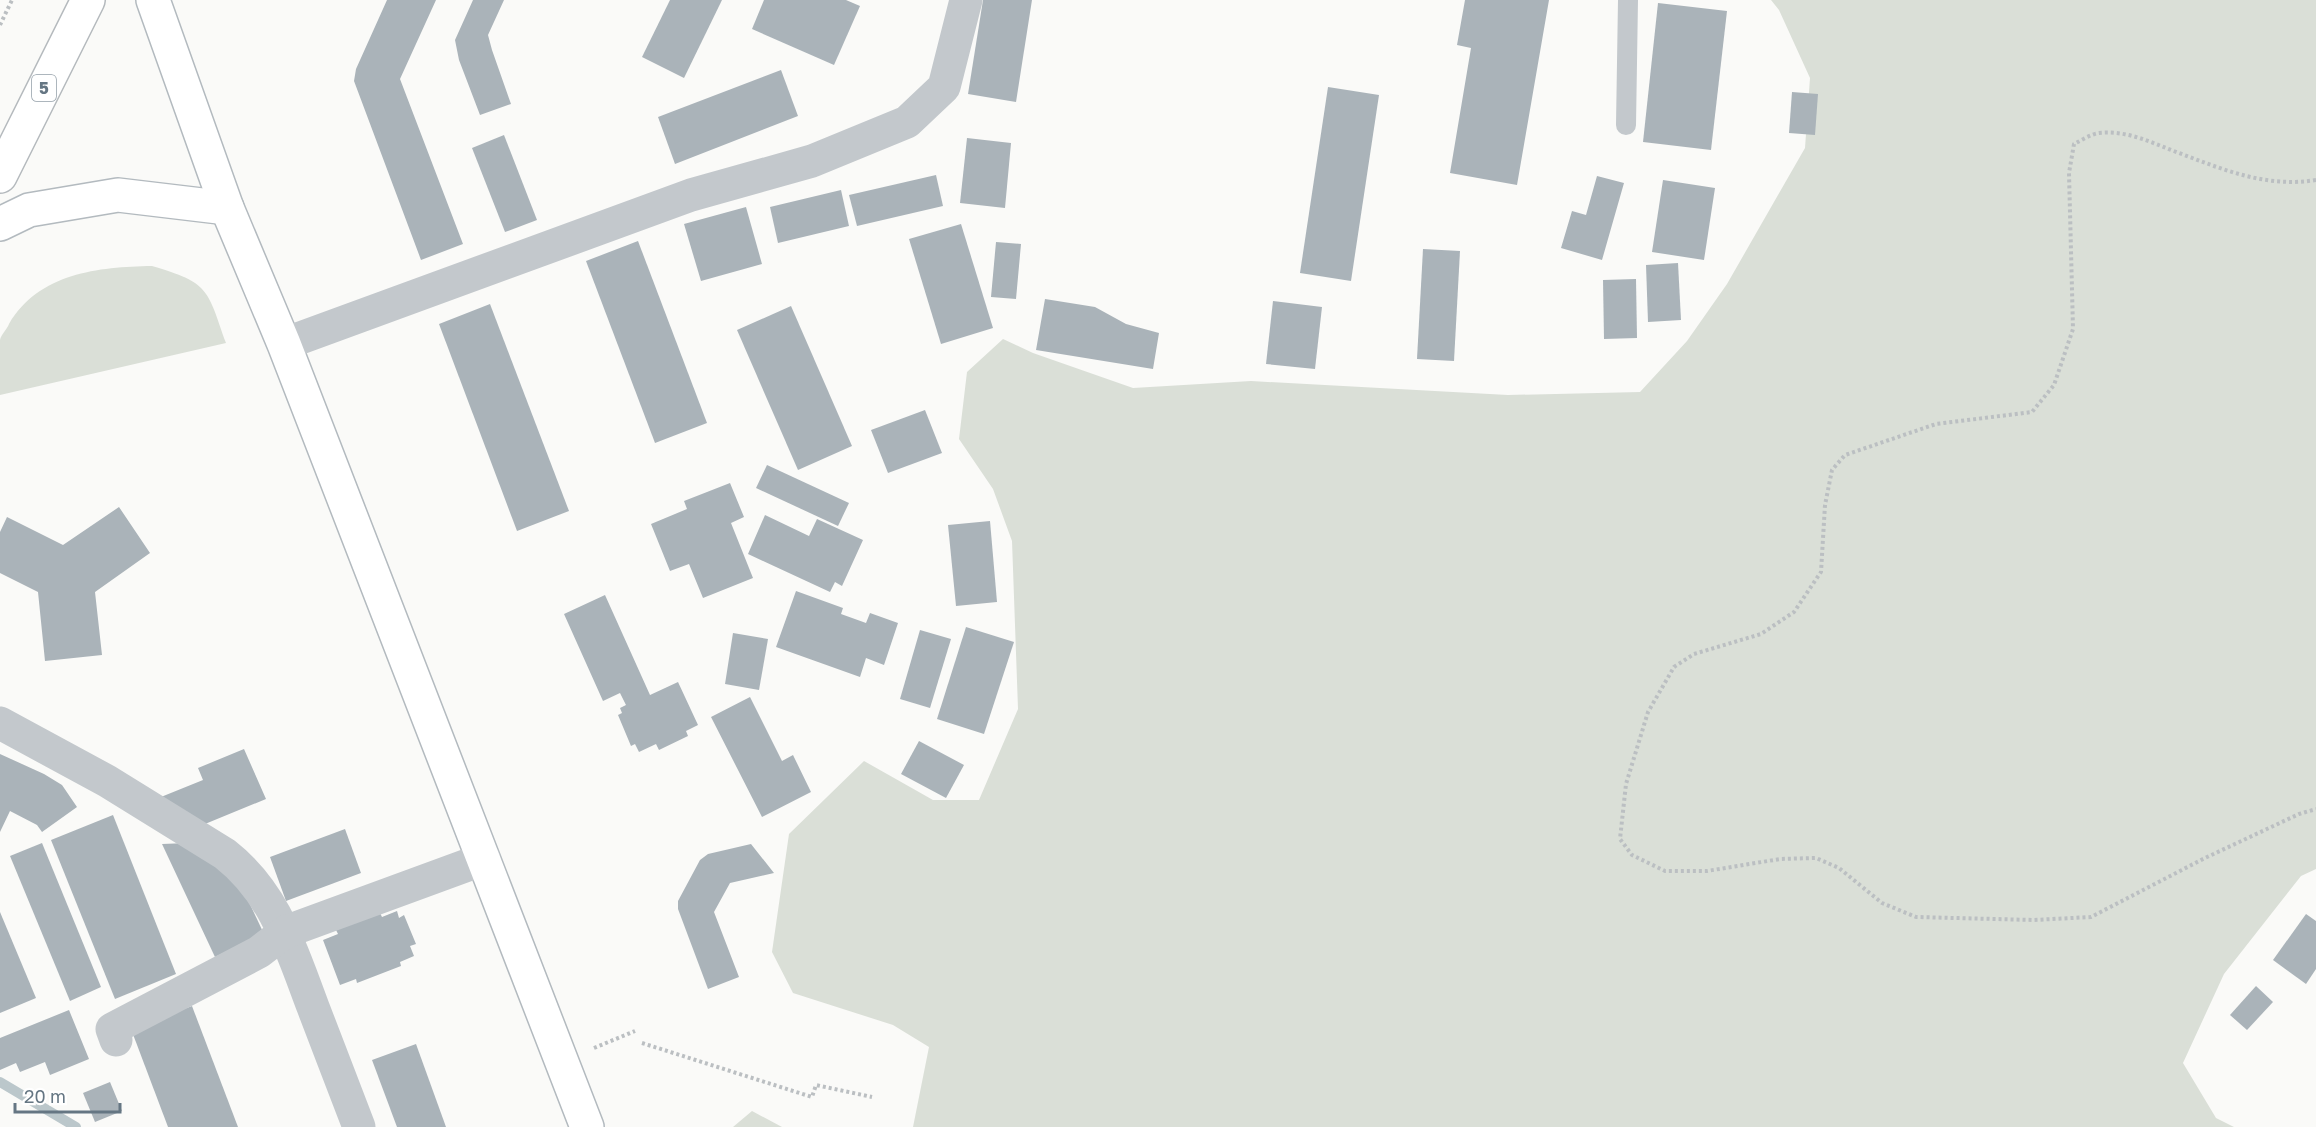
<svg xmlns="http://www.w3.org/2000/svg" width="2316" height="1127" font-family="'Golos Text',sans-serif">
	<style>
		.green { fill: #dadfd7 }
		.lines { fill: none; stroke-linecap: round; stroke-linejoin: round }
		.stream { stroke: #bbc7cb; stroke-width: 10 }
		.building { fill: #aab3b9 }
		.secondary-casing { stroke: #b3babf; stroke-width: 36 }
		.trunk-casing { stroke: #b4b9bd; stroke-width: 36 }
		.path { stroke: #bbbfc2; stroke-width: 4; stroke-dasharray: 3 3; stroke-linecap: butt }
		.service { stroke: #c3c8cc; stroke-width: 20 }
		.minor { stroke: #c3c8cc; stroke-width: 33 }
		.secondary { stroke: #fff; stroke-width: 33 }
		.trunk { stroke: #fff; stroke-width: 33 }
		.labels { text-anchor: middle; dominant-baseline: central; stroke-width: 6; stroke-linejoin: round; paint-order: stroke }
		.shield { fill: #fff; stroke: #939fa8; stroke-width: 1.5 }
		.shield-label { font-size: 16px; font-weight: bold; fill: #657683 }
	</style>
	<rect width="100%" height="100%" fill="#fafaf8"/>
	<g class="green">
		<path d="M1771,0H2316V869L2301,876L2224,974L2183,1063L2216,1118L2234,1127H913L929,1047L893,1025L793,993L772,952L789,834L864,761L933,800H979L1018,709L1012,541L993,489L959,439L967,372L1003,339L1033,353L1133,388L1251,381L1508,395L1640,392L1687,341L1727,284L1805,148L1810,78L1779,10Z"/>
		<path d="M152,266C210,283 207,289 226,343L0,395C0,382 0,352 0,340C1,335 7,329 9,324C39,273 98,267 152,266Z"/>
		<path d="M752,1111L782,1127H733Z"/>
	</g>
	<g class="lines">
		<path class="stream" d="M0,1082L76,1127"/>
	</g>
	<g class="building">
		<path d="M387,0H436L400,79L463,244L421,260L354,81L356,69Z"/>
		<path d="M473,0H504L488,35L492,50L511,104L480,115L459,60L455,40Z"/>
		<path d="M670,0H722L684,78L642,57Z"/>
		<path d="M764,0H846L860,6L834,65L752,29Z"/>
		<path d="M983,0H1032L1016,102L968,94Z"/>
		<path d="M1465,0H1549L1517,185L1450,173L1471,48L1457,45Z"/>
		<path d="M1658,3L1727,11L1711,150L1643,142Z"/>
		<path d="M781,70L798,116L675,164L658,117Z"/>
		<path d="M1328,87L1379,95L1351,281L1300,273Z"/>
		<path d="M1792,92L1818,94L1815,135L1789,133Z"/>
		<path d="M504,135L537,220L505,232L472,148Z"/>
		<path d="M967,138L1011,143L1005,208L960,203Z"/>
		<path d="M936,175L943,206L857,226L849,195Z"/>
		<path d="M1597,176L1624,183L1602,260L1561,248L1572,211L1586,215Z"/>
		<path d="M1663,180L1715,188L1704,260L1652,252Z"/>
		<path d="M841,190L849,226L778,243L770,207Z"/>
		<path d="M746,207L762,264L701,281L684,224Z"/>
		<path d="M961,224L993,328L941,344L909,239Z"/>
		<path d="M638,241L707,423L655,443L586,261Z"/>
		<path d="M996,242L1021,244L1016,299L991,297Z"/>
		<path d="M1423,249L1460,251L1454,361L1417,359Z"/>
		<path d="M1678,263L1681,320L1648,322L1646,265Z"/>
		<path d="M1636,279L1637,338L1604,339L1603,280Z"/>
		<path d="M1045,299L1095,307L1126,324L1159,333L1153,369L1036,350Z"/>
		<path d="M1273,301L1322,307L1315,369L1266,364Z"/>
		<path d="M490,304L569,511L517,531L439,324Z"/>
		<path d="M791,306L852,446L798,470L737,330Z"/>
		<path d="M925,410L942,453L888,473L871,430Z"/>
		<path d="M767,465L849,503L838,526L756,488Z"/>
		<path d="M730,483L744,517L731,523L753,578L703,598L689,564L670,571L651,524L687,509L684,501Z"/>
		<path d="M119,507L150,553L95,592L102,655L45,661L38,592L0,573V532L7,517L63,545Z"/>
		<path d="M765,515L809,536L817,519L863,540L842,586L835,582L830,592L748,554Z"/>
		<path d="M990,521L997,602L956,606L948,525Z"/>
		<path d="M796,591L843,608L841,614L866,623L870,613L898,623L884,665L866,658L860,677L776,647Z"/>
		<path d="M605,595L650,695L678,682L698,725L686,731L688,736L659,750L656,744L639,752L635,744L631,746L618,715L622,713L620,708L626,705L620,693L603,701L564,614Z"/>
		<path d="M966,627L1014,642L984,734L937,719Z"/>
		<path d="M920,630L951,639L930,708L900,699Z"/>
		<path d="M733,633L768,639L759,690L725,684Z"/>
		<path d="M750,697L782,761L793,755L811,792L762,817L711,717Z"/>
		<path d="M919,741L964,765L946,798L901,774Z"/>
		<path d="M244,749L266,799L205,824L156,799L203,780L198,768Z"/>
		<path d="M0,754L44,774L62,785L77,807L42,832L37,825L10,811L0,832Z"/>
		<path d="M113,815L176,974L115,999L51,840Z"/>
		<path d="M345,829L361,873L286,901L270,857Z"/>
		<path d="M42,843L101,987L70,1001L10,856Z"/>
		<path d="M187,843L233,868L264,934L215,957L162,844Z"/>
		<path d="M751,844L774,873L730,883L714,912L739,977L708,989L678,909V901L700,860L708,854Z"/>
		<path d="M397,911L399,918L404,915L416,944L410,946L414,956L400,962L401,966L357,983L356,979L340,985L323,940L338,934L336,930L380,913L382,917Z"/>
		<path d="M0,912L36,998L0,1013Z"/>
		<path d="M2306,914L2316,921V969L2306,984L2273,960Z"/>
		<path d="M2256,986L2273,1002L2247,1030L2230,1015Z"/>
		<path d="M192,1006L238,1127H168L131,1029Z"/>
		<path d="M69,1010L89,1059L50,1075L45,1062L20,1072L16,1063L0,1070V1038Z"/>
		<path d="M416,1044L446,1127H397L372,1060Z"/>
		<path d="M110,1082L122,1111L95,1122L83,1093Z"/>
	</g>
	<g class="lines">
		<g class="secondary-casing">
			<g id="secondary">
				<path d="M153,0L227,208L284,344L587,1127"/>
				<path d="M0,224L29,210L118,195L227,208"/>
			</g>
		</g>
		<g class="trunk-casing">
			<path id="trunk" d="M0,176L88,0"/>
		</g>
		<g class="path">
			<path d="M0,25L12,0"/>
			<path d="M2316,180C2267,188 2224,170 2179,153C2152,143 2128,130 2099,133C2091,134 2082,140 2074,144L2069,173L2073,329L2054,385L2032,412L1936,424L1845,455L1832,470L1825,505L1821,572L1794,612L1761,634L1694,654L1674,667L1648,712L1626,784L1620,839L1632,855L1665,871H1707L1780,859L1816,858L1839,868L1882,903L1916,917L2034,920L2091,917L2205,858L2299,814L2316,809"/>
			<path d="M642,1043L812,1097L816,1085L872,1097"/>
			<path d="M594,1048L635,1031"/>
		</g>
		<path class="service" d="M1626,125L1628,0"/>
		<g class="minor">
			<path d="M284,344L691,195L812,161L907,122L944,87L966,0"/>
			<path d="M0,723L107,781L225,854C275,893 291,949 313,1007C328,1047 344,1087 359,1127"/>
			<path d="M116,1040L112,1029L259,952L285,932L484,859"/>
		</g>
		<use href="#secondary" class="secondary"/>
		<use href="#trunk" class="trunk"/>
	</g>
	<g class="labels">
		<rect class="shield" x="32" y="75" width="24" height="26" rx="4.5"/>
		<g class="shield-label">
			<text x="44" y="88">5</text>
		</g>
	</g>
	<path d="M15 1103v9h105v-9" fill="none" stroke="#657683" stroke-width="3"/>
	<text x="24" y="1103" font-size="18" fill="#657683" stroke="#ffffff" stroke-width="4.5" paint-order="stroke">20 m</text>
</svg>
